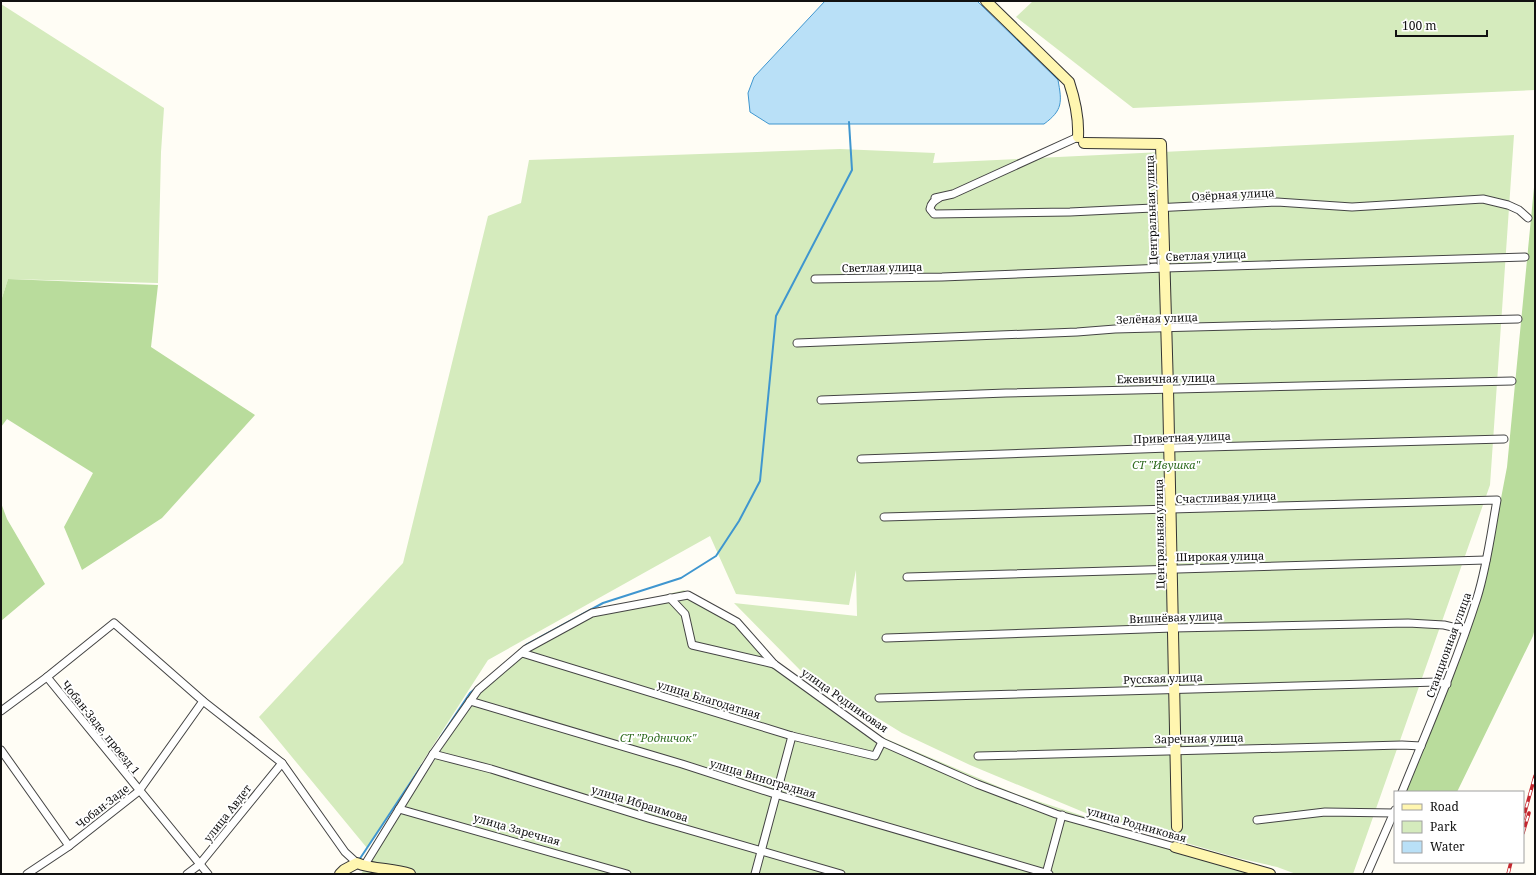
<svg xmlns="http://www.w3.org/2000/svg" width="1536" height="875" font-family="'Noto Serif',serif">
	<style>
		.green { fill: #d5ebbd }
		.forest { fill: #b9dc9c }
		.water { fill: #b9e0f7; stroke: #3f96cf }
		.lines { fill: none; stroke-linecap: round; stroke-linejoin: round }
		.stream { stroke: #3f96cf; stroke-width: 2 }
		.street-casing { stroke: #444; stroke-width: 9 }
		.secondary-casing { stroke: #333; stroke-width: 12 }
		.street { stroke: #fff; stroke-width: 7 }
		.secondary { stroke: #fff6b0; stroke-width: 10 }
		.rail-casing { stroke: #c4262e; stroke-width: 3.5 }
		.rail { stroke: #fff; stroke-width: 2; stroke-dasharray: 6; stroke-linecap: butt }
		.labels { text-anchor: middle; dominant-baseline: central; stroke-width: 4; stroke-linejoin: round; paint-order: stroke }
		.street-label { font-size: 11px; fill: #111; stroke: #fff }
		.park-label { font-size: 11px; font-style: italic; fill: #2f6b1f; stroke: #fff }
	</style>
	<rect width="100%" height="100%" fill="#fffdf5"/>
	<g class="green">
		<path d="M1033,1H1535V90L1133,108L1016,17Z"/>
		<path d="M1,4L164,108L161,152L158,283L8,279L1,301Z"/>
		<path d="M1514,135L1490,485L1353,874H1296L1277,867L1238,858L1093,816L970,765L902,733L800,670L734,603L857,616L856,570L849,605L736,594L710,536L488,660L367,848L259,717L403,563L488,216L521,203L529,160L840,149L935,153L933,163Z"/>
		<path d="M684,590L740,621L782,667L882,737L1016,794L1261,874H361L476,696L534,647L589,614Z"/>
	</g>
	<g class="forest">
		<path d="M1535,177V628L1533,636L1457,792H1404L1485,582L1507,467Z"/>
		<path d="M8,279L158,285L151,347L255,415L162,518L82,570L64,527L93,473L7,419L1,427V301Z"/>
		<path d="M1,503L7,519L45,584L1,621Z"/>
	</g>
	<path class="water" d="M825,1H977L1058,80C1062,102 1063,110 1044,124H769L750,112L748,93L754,77Z"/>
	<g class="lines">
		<g class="stream">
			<path d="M526,645L603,603L681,578L716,556L739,521L760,481L776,316L852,170L849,122"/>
			<path d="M440,738L470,693L476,688"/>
			<path d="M359,860L422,765"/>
		</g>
		<g class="street-casing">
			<g id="street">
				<path d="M935,198L953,194L1078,137"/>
				<path d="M939,198C934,201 931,203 930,209L934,214L1070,212L1277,202L1352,207L1483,199L1508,205L1519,210L1528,218"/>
				<path d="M815,279L942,277L1165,268L1525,257"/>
				<path d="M797,343L1077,332L1115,329L1518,319"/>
				<path d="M821,400L1006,393L1512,381"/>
				<path d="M861,459L1169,448L1504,439"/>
				<path d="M884,517L1497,500C1491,533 1487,566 1477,598C1456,664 1428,728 1402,792"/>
				<path d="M907,577L1486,560"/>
				<path d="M670,598L685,614L692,645L774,664"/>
				<path d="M886,638L1173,628L1408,623L1444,625L1465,630"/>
				<path d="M522,653L792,736L875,756L882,742"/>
				<path d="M47,677L208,874"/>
				<path d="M879,698L1437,682L1447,684"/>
				<path d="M470,701L682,764L775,794L1049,874"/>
				<path d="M1,711L47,677L114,623L203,701L282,763L345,852L357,863"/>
				<path d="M1,750L69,846"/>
				<path d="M433,754L491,769L648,818L841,874"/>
				<path d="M978,756L1402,745L1421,746"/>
				<path d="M399,809L627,874"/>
				<path d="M1257,820L1325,812L1394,813"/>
				<path d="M364,866L433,754L478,690L526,649L592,613L688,595L737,622L774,664L882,742L977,784L1056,814L1175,847"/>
				<path d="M27,874L69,846L139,791L203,701"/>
				<path d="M187,874L199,865L282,763"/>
				<path d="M755,874L792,736"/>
				<path d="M1046,874L1062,815"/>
				<path d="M1367,874L1395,810"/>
			</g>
		</g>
		<g class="secondary-casing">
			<g id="secondary">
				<path d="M986,1L1069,82C1075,100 1079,118 1078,137"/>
				<path d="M1084,143L1161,144L1168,389L1177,827"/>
				<path d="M1175,847L1270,874"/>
				<path d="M340,874L344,870L357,863C374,870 393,868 410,874"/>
			</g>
		</g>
		<use href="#street" class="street"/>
		<use href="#secondary" class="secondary"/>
		<g class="rail-casing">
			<g id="rail">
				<path d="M1523,819L1535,776"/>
				<path d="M1523,833L1529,813"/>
				<path d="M1508,874L1511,862"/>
			</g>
		</g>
		<use href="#rail" class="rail"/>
	</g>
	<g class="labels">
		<g class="street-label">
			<text transform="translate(1233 194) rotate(-3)">Озёрная улица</text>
			<text transform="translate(1151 210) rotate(-92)">Центральная улица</text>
			<text transform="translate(1206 255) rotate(-2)">Светлая улица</text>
			<text transform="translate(882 267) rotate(-1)">Светлая улица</text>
			<text transform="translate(1157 318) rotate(-2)">Зелёная улица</text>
			<text transform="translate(1166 378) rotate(-1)">Ежевичная улица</text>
			<text transform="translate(1182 437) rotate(-2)">Приветная улица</text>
			<text transform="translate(1226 497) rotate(-2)">Счастливая улица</text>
			<text transform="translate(1159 534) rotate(-91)">Центральная улица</text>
			<text transform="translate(1220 556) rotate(-1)">Широкая улица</text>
			<text transform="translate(1176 617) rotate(-2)">Вишнёвая улица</text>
			<text transform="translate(1448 645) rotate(-70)">Станционная улица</text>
			<text transform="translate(1163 678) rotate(-2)">Русская улица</text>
			<text transform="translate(709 699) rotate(17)">улица Благодатная</text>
			<text transform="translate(845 700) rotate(35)">улица Родниковая</text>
			<text transform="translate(101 727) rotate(51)">Чобан-Заде, проезд 1</text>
			<text transform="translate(1199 738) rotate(-1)">Заречная улица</text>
			<text transform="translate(763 778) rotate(17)">улица Виноградная</text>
			<text transform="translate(640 803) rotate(17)">улица Ибраимова</text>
			<text transform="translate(102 806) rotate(-38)">Чобан-Заде</text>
			<text transform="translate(227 813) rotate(-52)">улица Авдет</text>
			<text transform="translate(1137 824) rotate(16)">улица Родниковая</text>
			<text transform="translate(517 829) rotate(16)">улица Заречная</text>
		</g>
		<g class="park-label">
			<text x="1166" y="464">СТ "Ивушка"</text>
			<text x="658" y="737">СТ "Родничок"</text>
		</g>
	</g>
	<rect width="1536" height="875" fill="none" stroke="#111111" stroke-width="4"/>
	<rect x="1394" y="791" width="130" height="72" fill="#ffffff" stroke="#a0a0a0"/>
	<rect x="1402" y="804" width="20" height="6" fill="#fff6b0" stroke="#a0a0a0"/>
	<text x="1430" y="811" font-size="12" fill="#111111">Road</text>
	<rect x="1402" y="821" width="20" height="12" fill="#d5ebbd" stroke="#a0a0a0"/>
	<text x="1430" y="831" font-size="12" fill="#111111">Park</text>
	<rect x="1402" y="841" width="20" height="12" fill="#b9e0f7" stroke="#a0a0a0"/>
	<text x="1430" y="851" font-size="12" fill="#111111">Water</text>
	<path d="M1396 30v6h91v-6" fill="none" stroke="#111111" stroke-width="2"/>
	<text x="1402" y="30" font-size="12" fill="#111111" stroke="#ffffff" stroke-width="3" paint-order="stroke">100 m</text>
</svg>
